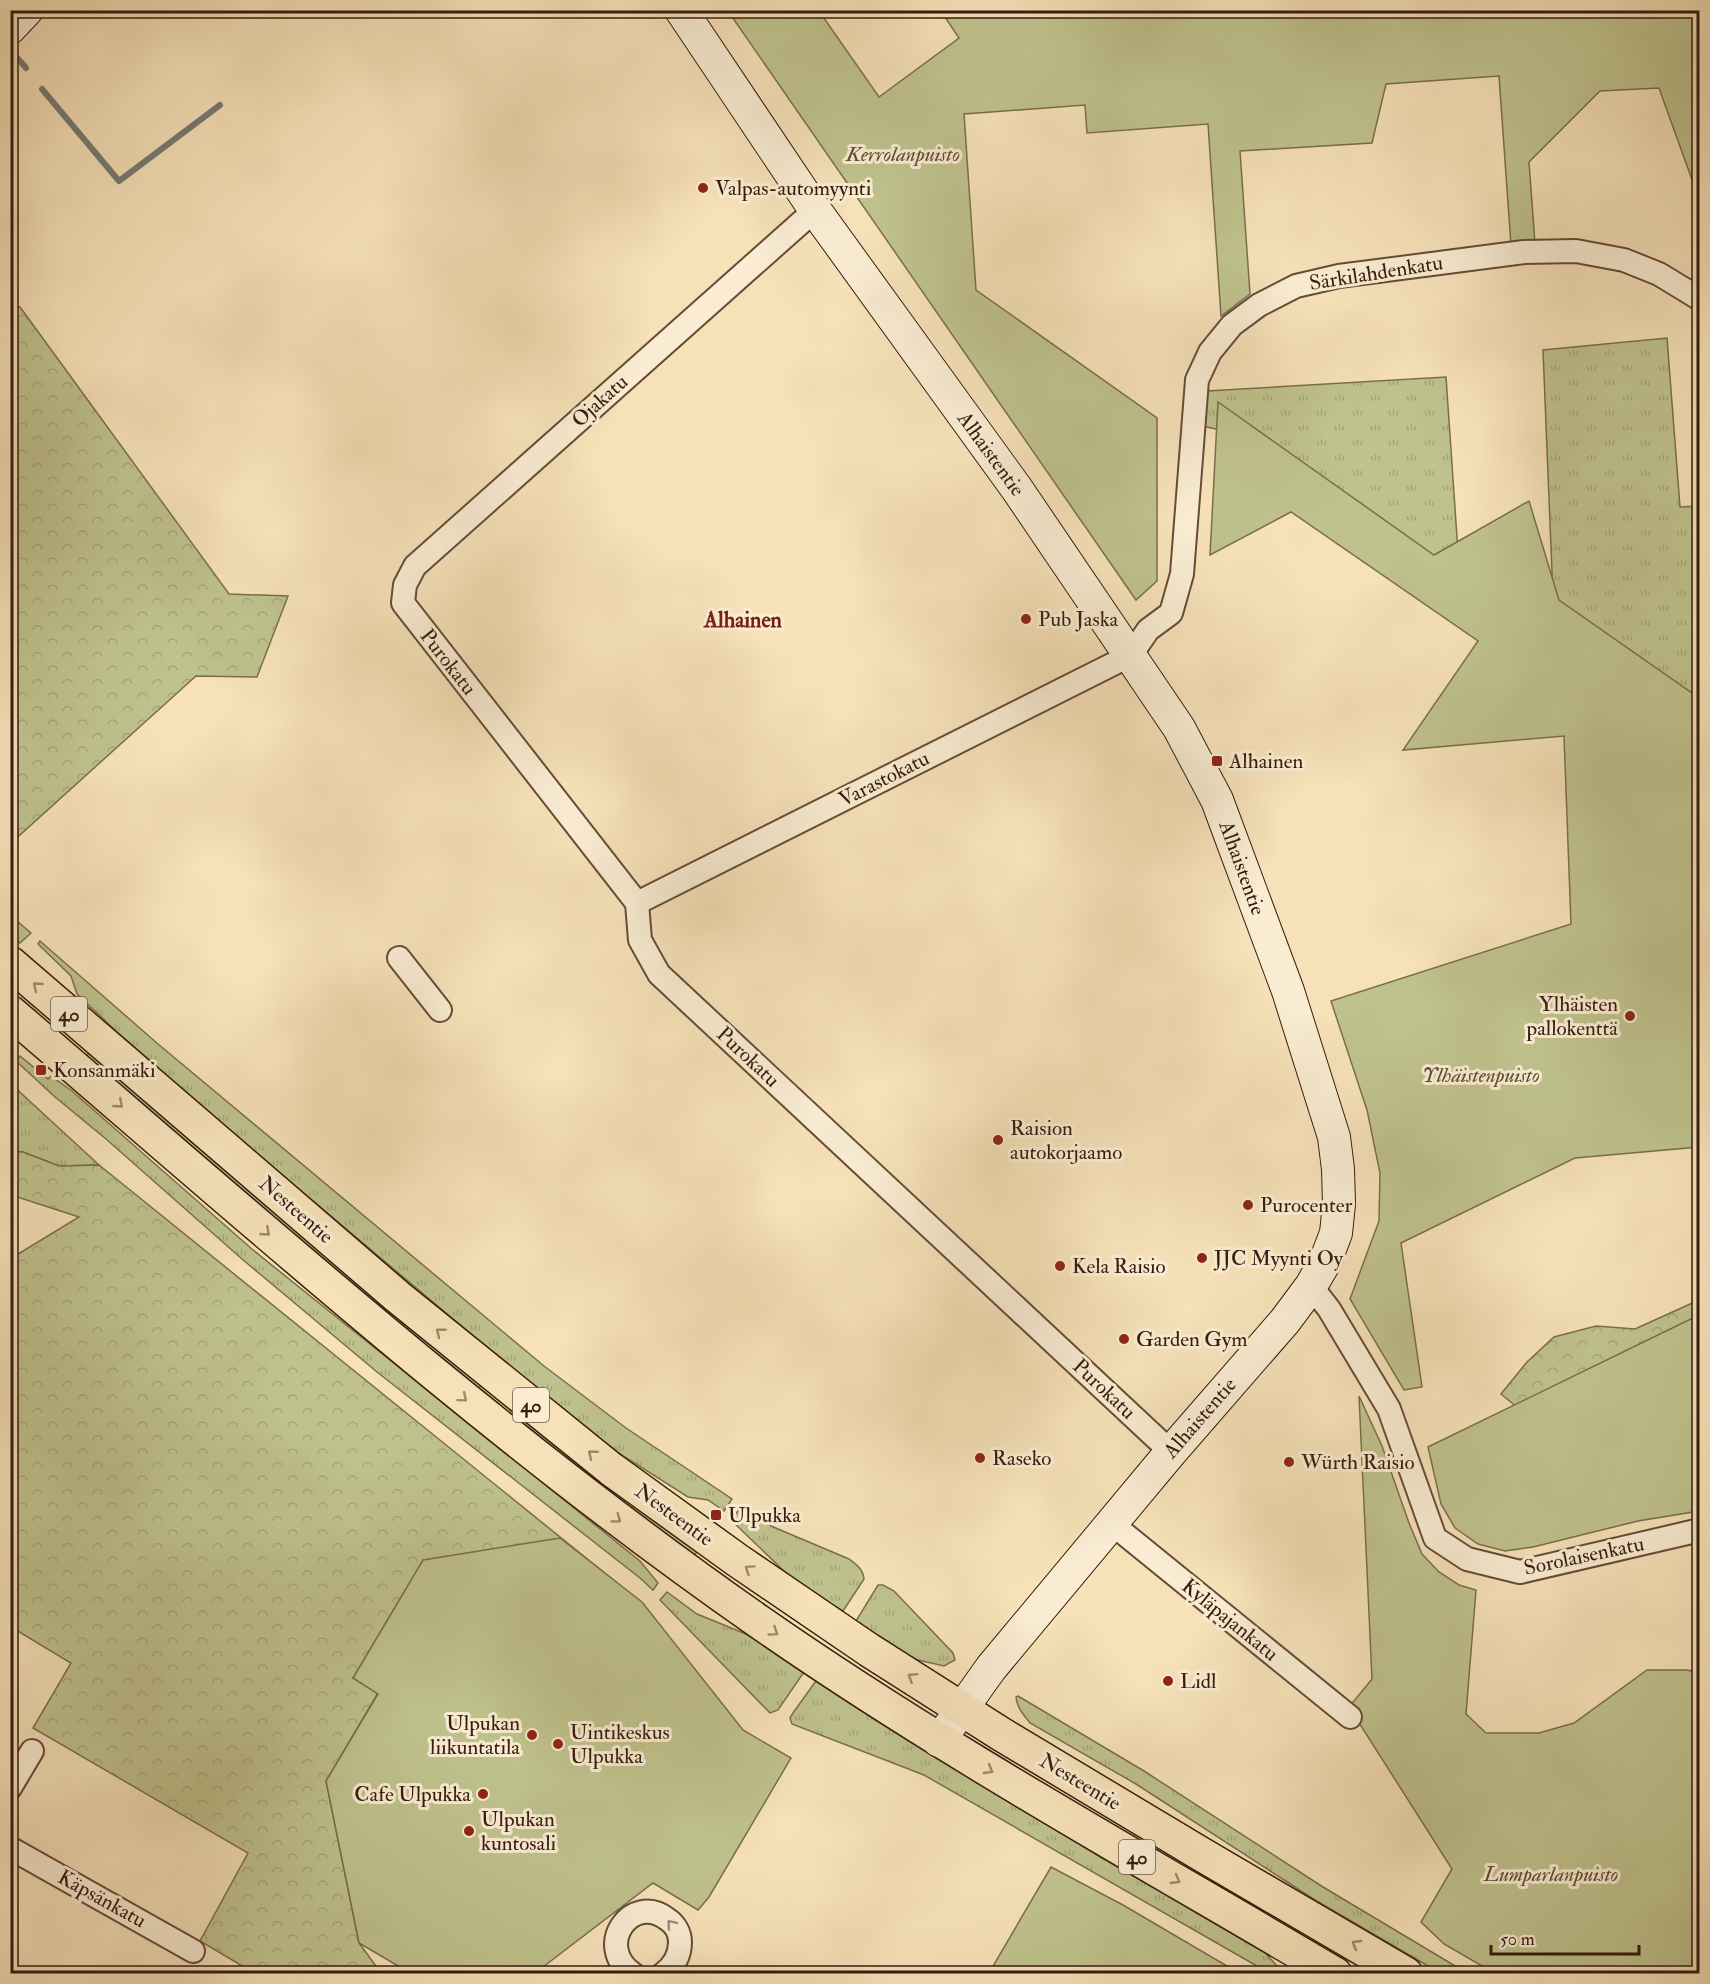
<svg xmlns="http://www.w3.org/2000/svg" width="1710" height="1984" font-family="'IM FELL Double Pica',serif">
	<style>
		.grass { fill: url(#grass-tufts); stroke: #7a6e4c; stroke-width: 1.5 }
		.forest { fill: url(#forest-crowns); stroke: #7a6e4c; stroke-width: 1.5 }
		.park { fill: #bfc28d; stroke: #7a6e4c; stroke-width: 1.5 }
		.lines { fill: none; stroke-linecap: round; stroke-linejoin: round }
		.stream { stroke: #767b74; stroke-width: 6 }
		.street-casing { stroke: #664c37; stroke-width: 26 }
		.secondary-casing { stroke: #361b0c; stroke-width: 34 }
		.primary-casing { stroke: #361b0c; stroke-width: 36 }
		.street { stroke: #f9ecd2; stroke-width: 22 }
		.secondary { stroke: #f9ecd2; stroke-width: 32 }
		.primary { stroke: #f6e1b9; stroke-width: 33 }
		.oneway { stroke: #a0886b }
		.oneway2 { stroke: #a18e79 }
		.poi-dot { fill: #8f2418; stroke: #f9ecd2; stroke-width: 2 }
		.labels { text-anchor: middle; dominant-baseline: central; stroke-width: 6; stroke-linejoin: round; paint-order: stroke }
		.shield { fill: #f9ecd2; stroke: #705a47; stroke-width: 1.5 }
		.shield-label { font-size: 20px; font-weight: bold; fill: #361b0c }
		.park-label { font-size: 21px; font-style: italic; fill: #5f4d33; stroke: #f9ecd2 }
		.poi-label { font-size: 21px; fill: #361b0c; stroke: #f9ecd2; text-anchor: start }
		.street-label { font-size: 21px; fill: #361b0c; stroke: #f9ecd2 }
		.neighbourhood-label { font-size: 22px; font-weight: bold; fill: #7a1f14; stroke: #f9ecd2 }
	</style>
	<defs>
		<pattern id="grass-tufts" width="24" height="20" patternUnits="userSpaceOnUse" patternTransform="scale(1.5)"><rect width="24" height="20" fill="#bfc28d"/><path d="M3 7l-1-3M5 7V3M7 7l1-3M15 17l-1-3M17 17v-4M19 17l1-3" fill="none" stroke="#a5a678"/></pattern>
		<pattern id="forest-crowns" width="20" height="18" patternUnits="userSpaceOnUse" patternTransform="scale(1.5)"><rect width="20" height="18" fill="#bfc28d"/><path d="M2 6a3 3 0 1 1 6 0M12 15a3 3 0 1 1 6 0" fill="none" stroke="#a5a678"/></pattern>
	</defs>
	<rect width="100%" height="100%" fill="#f6e1b9"/>
	<filter id="stains"><feTurbulence type="fractalNoise" baseFrequency=".00333" numOctaves="4"/><feColorMatrix values="0 0 0 0 .2 0 0 0 0 .09 0 0 0 0 .02 0 0 0 .5 -.17"/></filter>
	<radialGradient id="worn" r=".72"><stop offset=".6" stop-color="#630" stop-opacity="0"/><stop offset="1" stop-color="#630" stop-opacity=".3"/></radialGradient>
	<g class="grass">
		<path d="M1667,338L1680,507L1699,506L1700,769L1555,646L1543,350Z"/>
		<path d="M1446,377L1458,552L1405,562L1216,429L1201,426L1207,391Z"/>
		<path d="M11,916L31,933L20,943L11,935Z"/>
		<path d="M40,941L158,1044L544,1366L626,1428L732,1499L724,1511L708,1500L688,1497L617,1452L529,1383L230,1131L116,1031L77,994L71,976L38,944Z"/>
		<path d="M89,1053L700,1546L695,1555L642,1523L514,1423L83,1058Z"/>
		<path d="M20,1056L48,1079L51,1076L72,1091L253,1250L640,1561L658,1583L653,1590L640,1578L377,1372L242,1259L106,1139L55,1097L16,1061Z"/>
		<path d="M10,1083L99,1165L59,1166L23,1152L11,1151Z"/>
		<path d="M741,1507L771,1526L849,1559C857,1565 863,1569 864,1579L843,1611L810,1592L786,1573L731,1520Z"/>
		<path d="M878,1585H883L894,1591L953,1653L955,1660L944,1666L914,1659L856,1621Z"/>
		<path d="M667,1592L697,1614L746,1634L806,1669L778,1710L770,1713L660,1600Z"/>
		<path d="M818,1678L852,1703L1102,1858L1262,1949L1283,1973H1269L924,1775L792,1724L790,1718L793,1713Z"/>
		<path d="M1018,1696L1144,1771L1323,1887L1467,1973H1440L1315,1900L1136,1784L1030,1723C1024,1715 1017,1708 1016,1697Z"/>
	</g>
	<g class="forest">
		<path d="M11,307H20L229,594L288,596L257,677L196,676L11,843Z"/>
		<path d="M11,1151L23,1152L59,1166L99,1165L617,1583L400,1599L353,1678L378,1693L326,1781L359,1943L381,1973H254L200,1941L248,1853L33,1728L71,1663L11,1627L10,1259L79,1217L11,1195Z"/>
		<path d="M1699,1300V1511L1685,1512L1564,1446L1501,1394L1527,1362L1554,1337L1596,1326L1635,1329Z"/>
	</g>
	<g class="park">
		<path d="M728,11H819L879,97L959,38L941,11H1699V199L1659,88L1600,91L1529,162L1535,243L1511,245L1499,76L1386,84L1372,143L1240,151L1250,294L1221,316L1208,124L1087,133L1085,105L964,114L976,290L1157,418V581L1136,600Z"/>
		<path d="M1218,402L1434,555L1529,501L1559,600L1699,698V1147L1575,1158L1401,1243L1422,1387L1404,1390L1350,1299L1379,1221L1380,1173L1367,1110L1331,1001L1571,924L1564,736L1403,750L1478,641L1291,512L1210,555Z"/>
		<path d="M1699,1315V1511L1638,1521L1533,1547L1505,1551L1478,1544L1455,1528L1441,1504L1428,1447Z"/>
		<path d="M1359,1396L1382,1446L1409,1523L1422,1554L1439,1572L1459,1585L1476,1590L1466,1714L1486,1733H1539L1574,1723L1647,1670H1686L1699,1672V1973H1494L1444,1944L1421,1922L1452,1869L1349,1707L1372,1679Z"/>
		<path d="M560,1538L642,1602L743,1730L791,1758L709,1897L698,1910L653,1883L535,1973H410L359,1943L326,1781L378,1694L353,1678L423,1560Z"/>
		<path d="M1051,1867L1123,1905L1239,1973H989Z"/>
	</g>
	<g class="lines">
		<g class="stream">
			<path d="M13,53L26,68"/>
			<path d="M42,89L119,181L220,105"/>
		</g>
		<g class="street-casing">
			<g id="street">
				<path d="M815,210L415,566L405,585L403,603L637,903L640,940L659,974L1171,1452"/>
				<path d="M637,903L1131,655L1148,630L1171,613L1182,574L1197,380L1210,352L1232,325L1259,305L1296,286L1339,276L1524,252L1576,251L1624,260L1659,274L1700,299"/>
				<path d="M399,958L440,1010"/>
				<path d="M1311,1286L1329,1309L1389,1409L1435,1538L1467,1559L1520,1572L1700,1530"/>
				<path d="M1111,1523L1350,1717"/>
				<path d="M10,1788L32,1751"/>
				<path d="M10,1848L193,1951"/>
				<path d="M633,1974C593,1946 632,1892 667,1919C675,1924 680,1933 680,1942C680,1956 674,1966 663,1974"/>
			</g>
		</g>
		<g class="secondary-casing">
			<g id="secondary">
				<path d="M681,10L815,210L1017,489L1179,728L1217,800L1288,991L1334,1137L1338,1169L1339,1204L1336,1233L1325,1262L1311,1286L1285,1321L1171,1452L991,1668L939,1741"/>
				<path d="M10,28L27,10"/>
			</g>
		</g>
		<g class="primary-casing">
			<g id="primary">
				<path d="M10,963L398,1297L611,1469L737,1560L869,1650L1001,1734L1201,1854L1406,1974"/>
				<path d="M10,1012C254,1221 494,1437 758,1621C943,1750 1141,1859 1335,1974"/>
			</g>
		</g>
		<use href="#street" class="street"/>
		<use href="#secondary" class="secondary"/>
		<use href="#primary" class="primary"/>
	</g>
	<defs><path id="oneway-chevron" d="M-2-3.5L2.5 0L-2 3.5" fill="none" stroke-width="1.6" stroke-linecap="round" stroke-linejoin="round" transform="scale(1.5)"/></defs>
	<g class="oneway">
		<use href="#oneway-chevron" transform="translate(37 986) rotate(-139)"/>
		<use href="#oneway-chevron" transform="translate(119 1104) rotate(41)"/>
		<use href="#oneway-chevron" transform="translate(266 1232) rotate(41)"/>
		<use href="#oneway-chevron" transform="translate(440 1332) rotate(-141)"/>
		<use href="#oneway-chevron" transform="translate(463 1398) rotate(40)"/>
		<use href="#oneway-chevron" transform="translate(592 1454) rotate(-141)"/>
		<use href="#oneway-chevron" transform="translate(617 1519) rotate(36)"/>
		<use href="#oneway-chevron" transform="translate(749 1569) rotate(-146)"/>
		<use href="#oneway-chevron" transform="translate(774 1632) rotate(34)"/>
		<use href="#oneway-chevron" transform="translate(912 1677) rotate(-148)"/>
		<use href="#oneway-chevron" transform="translate(989 1770) rotate(30)"/>
		<use href="#oneway-chevron" transform="translate(1176 1880) rotate(30)"/>
		<use href="#oneway-chevron" transform="translate(1356 1944) rotate(-150)"/>
	</g>
	<use class="oneway2" href="#oneway-chevron" transform="translate(671 1924) rotate(-130)"/>
	<g class="poi-dot">
		<circle cx="703" cy="188" r="6"/>
		<circle cx="1026" cy="619" r="6"/>
		<rect x="1211" y="755" width="12" height="12" rx="3"/>
		<circle cx="1630" cy="1016" r="6"/>
		<rect x="35" y="1064" width="12" height="12" rx="3"/>
		<circle cx="998" cy="1140" r="6"/>
		<circle cx="1248" cy="1205" r="6"/>
		<circle cx="1202" cy="1258" r="6"/>
		<circle cx="1060" cy="1266" r="6"/>
		<circle cx="1124" cy="1339" r="6"/>
		<circle cx="980" cy="1458" r="6"/>
		<circle cx="1289" cy="1462" r="6"/>
		<rect x="710" y="1509" width="12" height="12" rx="3"/>
		<circle cx="1168" cy="1681" r="6"/>
		<circle cx="532" cy="1735" r="6"/>
		<circle cx="558" cy="1744" r="6"/>
		<circle cx="483" cy="1794" r="6"/>
		<circle cx="469" cy="1831" r="6"/>
	</g>
	<g class="labels">
		<g class="shield">
			<rect x="51" y="997" width="36" height="34" rx="4.5"/>
			<rect x="513" y="1388" width="36" height="34" rx="4.5"/>
			<rect x="1119" y="1840" width="36" height="34" rx="4.5"/>
		</g>
		<g class="shield-label">
			<text x="69" y="1014">40</text>
			<text x="531" y="1405">40</text>
			<text x="1137" y="1857">40</text>
		</g>
		<g class="park-label">
			<text x="903" y="154">Kerrolanpuisto</text>
			<text x="1481" y="1075">Ylhäistenpuisto</text>
			<text x="1551" y="1874">Lumparlanpuisto</text>
		</g>
		<g class="poi-label">
			<text x="715" y="188">Valpas-automyynti</text>
			<text x="1038" y="619">Pub Jaska</text>
			<text x="1229" y="761">Alhainen</text>
			<text x="1618" y="1004" text-anchor="end">Ylhäisten<tspan x="1618" dy="24">pallokenttä</tspan></text>
			<text x="53" y="1070">Konsanmäki</text>
			<text x="1010" y="1128">Raision<tspan x="1010" dy="24">autokorjaamo</tspan></text>
			<text x="1260" y="1205">Purocenter</text>
			<text x="1214" y="1258">JJC Myynti Oy</text>
			<text x="1072" y="1266">Kela Raisio</text>
			<text x="1136" y="1339">Garden Gym</text>
			<text x="992" y="1458">Raseko</text>
			<text x="1301" y="1462">Würth Raisio</text>
			<text x="728" y="1515">Ulpukka</text>
			<text x="1180" y="1681">Lidl</text>
			<text x="520" y="1723" text-anchor="end">Ulpukan<tspan x="520" dy="24">liikuntatila</tspan></text>
			<text x="570" y="1732">Uintikeskus<tspan x="570" dy="24">Ulpukka</tspan></text>
			<text x="471" y="1794" text-anchor="end">Cafe Ulpukka</text>
			<text x="481" y="1819">Ulpukan<tspan x="481" dy="24">kuntosali</tspan></text>
		</g>
		<g class="street-label">
			<text transform="translate(1376 273) rotate(-9)">Särkilahdenkatu</text>
			<text transform="translate(600 401) rotate(-42)">Ojakatu</text>
			<text transform="translate(991 454) rotate(54)">Alhaistentie</text>
			<text transform="translate(448 662) rotate(52)">Purokatu</text>
			<text transform="translate(884 779) rotate(-27)">Varastokatu</text>
			<text transform="translate(1242 868) rotate(70)">Alhaistentie</text>
			<text transform="translate(748 1057) rotate(43)">Purokatu</text>
			<text transform="translate(296 1210) rotate(41)">Nesteentie</text>
			<text transform="translate(1104 1389) rotate(43)">Purokatu</text>
			<text transform="translate(1200 1418) rotate(-49)">Alhaistentie</text>
			<text transform="translate(674 1515) rotate(36)">Nesteentie</text>
			<text transform="translate(1584 1556) rotate(-12)">Sorolaisenkatu</text>
			<text transform="translate(1230 1620) rotate(39)">Kyläpajankatu</text>
			<text transform="translate(1080 1782) rotate(31)">Nesteentie</text>
			<text transform="translate(102 1899) rotate(29)">Käpsänkatu</text>
		</g>
		<g class="neighbourhood-label">
			<text x="743" y="620">Alhainen</text>
		</g>
	</g>
	<rect width="1710" height="1984" fill="none" stroke="#f6e1b9" stroke-width="36"/>
	<rect x="12" y="12" width="1686" height="1960" fill="none" stroke="#361b0c" stroke-width="3"/>
	<rect x="18" y="18" width="1674" height="1948" fill="none" stroke="#361b0c" stroke-width="1.5"/>
	<path d="M1491 1945v9h148v-9" fill="none" stroke="#361b0c" stroke-width="3"/>
	<text x="1500" y="1945" font-size="18" fill="#361b0c" stroke="#f9ecd2" stroke-width="4.5" paint-order="stroke">50 m</text>
	<rect width="100%" height="100%" filter="url(#stains)"/>
	<rect width="100%" height="100%" fill="url(#worn)"/>
</svg>
